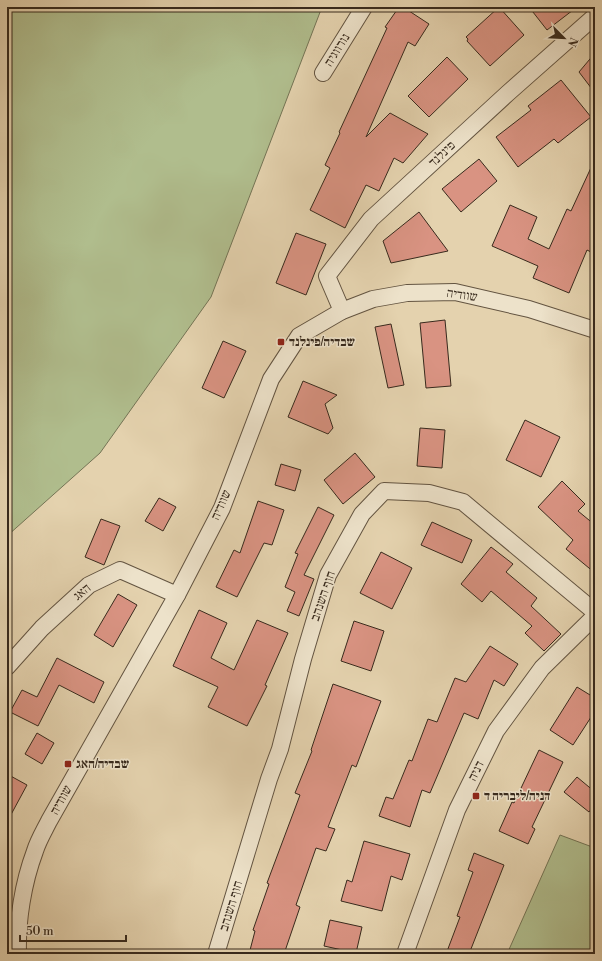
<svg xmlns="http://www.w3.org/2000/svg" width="602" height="961" font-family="'Libre Bodoni','Frank Ruhl Libre',serif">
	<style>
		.green { fill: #b0bd8d; stroke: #747455 }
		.building { fill: #d99382; stroke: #382a1d }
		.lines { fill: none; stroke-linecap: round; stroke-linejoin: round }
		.minor-casing { stroke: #635441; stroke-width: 18 }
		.minor { stroke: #ede2ca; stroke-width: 16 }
		.poi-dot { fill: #8f2418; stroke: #ede2ca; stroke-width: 1.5 }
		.labels { text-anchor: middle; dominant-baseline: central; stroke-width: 3; stroke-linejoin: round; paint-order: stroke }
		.street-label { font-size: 13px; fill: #382a1d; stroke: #ede2ca }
		.poi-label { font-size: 13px; font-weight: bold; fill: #382a1d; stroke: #ede2ca; text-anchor: start }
	</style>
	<rect width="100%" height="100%" fill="#e4d2ae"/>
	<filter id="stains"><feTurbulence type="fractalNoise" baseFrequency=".005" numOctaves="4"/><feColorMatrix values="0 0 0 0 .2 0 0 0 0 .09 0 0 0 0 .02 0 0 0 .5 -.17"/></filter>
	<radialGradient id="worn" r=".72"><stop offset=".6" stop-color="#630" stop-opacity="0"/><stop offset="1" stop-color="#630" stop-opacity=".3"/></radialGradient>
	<g class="green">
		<path d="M7,7H322L211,297L100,453L7,536Z"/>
		<path d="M560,835L595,848V954H507Z"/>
	</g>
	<g class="building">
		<path d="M399,7H403L429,24L415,46L408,42L366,137L390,113L428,134L403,163L394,158L379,191L366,185L345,228L310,210L330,168L325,165L340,133L339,132L387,28L385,27Z"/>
		<path d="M499,7L524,35L490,66L467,41L468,39L466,37Z"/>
		<path d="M529,7H577L547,30Z"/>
		<path d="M595,53V93L579,72Z"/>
		<path d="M447,57L468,79L429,117L408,96Z"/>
		<path d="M561,80L591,117L558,143L554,139L518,167L496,137L531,110L528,106Z"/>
		<path d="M479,159L497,181L461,212L442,189Z"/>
		<path d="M595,159V254L587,250L569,293L533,278L538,266L492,246L510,205L537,217L528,239L549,249L567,209L571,211Z"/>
		<path d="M419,212L448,251L391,263L383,241Z"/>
		<path d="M296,233L326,244L306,295L276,283Z"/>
		<path d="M445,320L451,386L426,388L420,323Z"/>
		<path d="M391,324L404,385L388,388L375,327Z"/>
		<path d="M223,341L246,351L224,398L202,388Z"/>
		<path d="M303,381L337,395L325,404L333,428L328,434L288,417Z"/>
		<path d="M525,420L560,437L541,477L506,460Z"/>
		<path d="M420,428L445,430L442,468L417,466Z"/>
		<path d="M355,453L375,477L343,504L324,480Z"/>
		<path d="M281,464L301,470L295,491L275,485Z"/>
		<path d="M562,481L585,504L578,511L595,525V573L566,549L573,540L538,507Z"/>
		<path d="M159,498L176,507L163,531L145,521Z"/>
		<path d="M258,501L284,510L272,545L264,543L237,597L216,587L234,550L240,553Z"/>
		<path d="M318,507L334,515L304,575L314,579L299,616L287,611L295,592L285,587L298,554L295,553Z"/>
		<path d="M101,519L120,526L104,565L85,557Z"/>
		<path d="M432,522L472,540L462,563L421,545Z"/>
		<path d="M491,547L513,564L506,572L537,598L531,606L561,634L544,651L525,633L532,626L491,591L482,602L461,584Z"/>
		<path d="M381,552L412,568L392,609L360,593Z"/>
		<path d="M118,594L137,605L113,647L94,635Z"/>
		<path d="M199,610L227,623L211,658L234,670L257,620L288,633L265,685L267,686L247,726L208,707L218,687L173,666Z"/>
		<path d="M354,621L384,631L371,671L341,661Z"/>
		<path d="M490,646L518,664L504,686L494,680L478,719L464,713L430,793L422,790L410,827L379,816L386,797L393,799L409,760L412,761L428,719L437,722L455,678L466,682Z"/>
		<path d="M57,658L104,682L94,703L59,685L38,726L10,712L22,690L37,697Z"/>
		<path d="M333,684L381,701L356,767L352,765L328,827L335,829L326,851L316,848L296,905L300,907L284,954H249L255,931L253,930L269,884L267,883L300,795L295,793L312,751L311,750Z"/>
		<path d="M577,687L595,698V711L573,745L550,730Z"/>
		<path d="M37,733L54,743L42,764L25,754Z"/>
		<path d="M539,750L563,762L532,827L535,829L528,844L499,831L512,802L514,803Z"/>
		<path d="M7,774L27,785L7,822Z"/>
		<path d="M577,777L595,792V804L589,812L564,792Z"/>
		<path d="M364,841L410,854L402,880L391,876L382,911L341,901L347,880L352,882Z"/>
		<path d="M474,853L504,865L469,954H446L460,917L457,916L473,872L468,870Z"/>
		<path d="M330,920L362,927L356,953L324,946Z"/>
	</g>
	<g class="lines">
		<g class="minor-casing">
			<g id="minor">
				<path d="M323,73L364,7"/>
				<path d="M342,311L327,276L371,219L508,93L595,16"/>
				<path d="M7,667L42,628L89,585L120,570L177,595"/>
				<path d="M18,954C17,921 23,883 35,851C38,841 44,831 49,821L177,595L222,508L271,379L299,336L342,311L373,299L407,293L455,292L529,309L595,330"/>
				<path d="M216,954L269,779L280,749L303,659L328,575L362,514L384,491L429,493L463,502L595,612"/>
				<path d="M405,954L457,810L496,731L542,668L595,616"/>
			</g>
		</g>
		<use href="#minor" class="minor"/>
	</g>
	<g class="poi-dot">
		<rect x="277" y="338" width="8" height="8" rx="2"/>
		<rect x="64" y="760" width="8" height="8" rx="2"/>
		<rect x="472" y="792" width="8" height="8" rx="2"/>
	</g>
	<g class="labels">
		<g class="street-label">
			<text transform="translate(337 50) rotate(-58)">נורווגיה</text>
			<text transform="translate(442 154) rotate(-43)">פינלנד</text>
			<text transform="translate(462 295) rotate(8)">שוודיה</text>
			<text transform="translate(221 505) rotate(-66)">שוודיה</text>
			<text transform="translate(82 592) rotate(-39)">האג</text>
			<text transform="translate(323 596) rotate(-71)">חוף השנהב</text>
			<text transform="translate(476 771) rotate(-63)">דניה</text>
			<text transform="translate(61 800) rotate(-61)">שוודיה</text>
			<text transform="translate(231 906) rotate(-73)">חוף השנהב</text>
		</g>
		<g class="poi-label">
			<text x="289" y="342">שבדיה/פינלנד</text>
			<text x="76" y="764">שבדיה/האג</text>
			<text x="484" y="796">דניה/ליבריה ד</text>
		</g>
	</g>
	<rect width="602" height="961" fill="none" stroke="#e4d2ae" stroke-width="24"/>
	<rect x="8" y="8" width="586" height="945" fill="none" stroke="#382a1d" stroke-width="2"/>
	<rect x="12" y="12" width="578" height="937" fill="none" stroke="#382a1d"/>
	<g transform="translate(564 38) rotate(114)" stroke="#ede2ca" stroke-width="3" paint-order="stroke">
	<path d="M0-3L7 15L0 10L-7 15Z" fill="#382a1d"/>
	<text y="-6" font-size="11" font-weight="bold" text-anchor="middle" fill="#382a1d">N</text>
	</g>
	<path d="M20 935v6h106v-6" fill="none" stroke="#382a1d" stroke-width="2"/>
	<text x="26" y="935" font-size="12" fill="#382a1d" stroke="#ede2ca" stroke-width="3" paint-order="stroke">50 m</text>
	<rect width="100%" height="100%" filter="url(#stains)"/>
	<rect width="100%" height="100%" fill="url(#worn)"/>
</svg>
